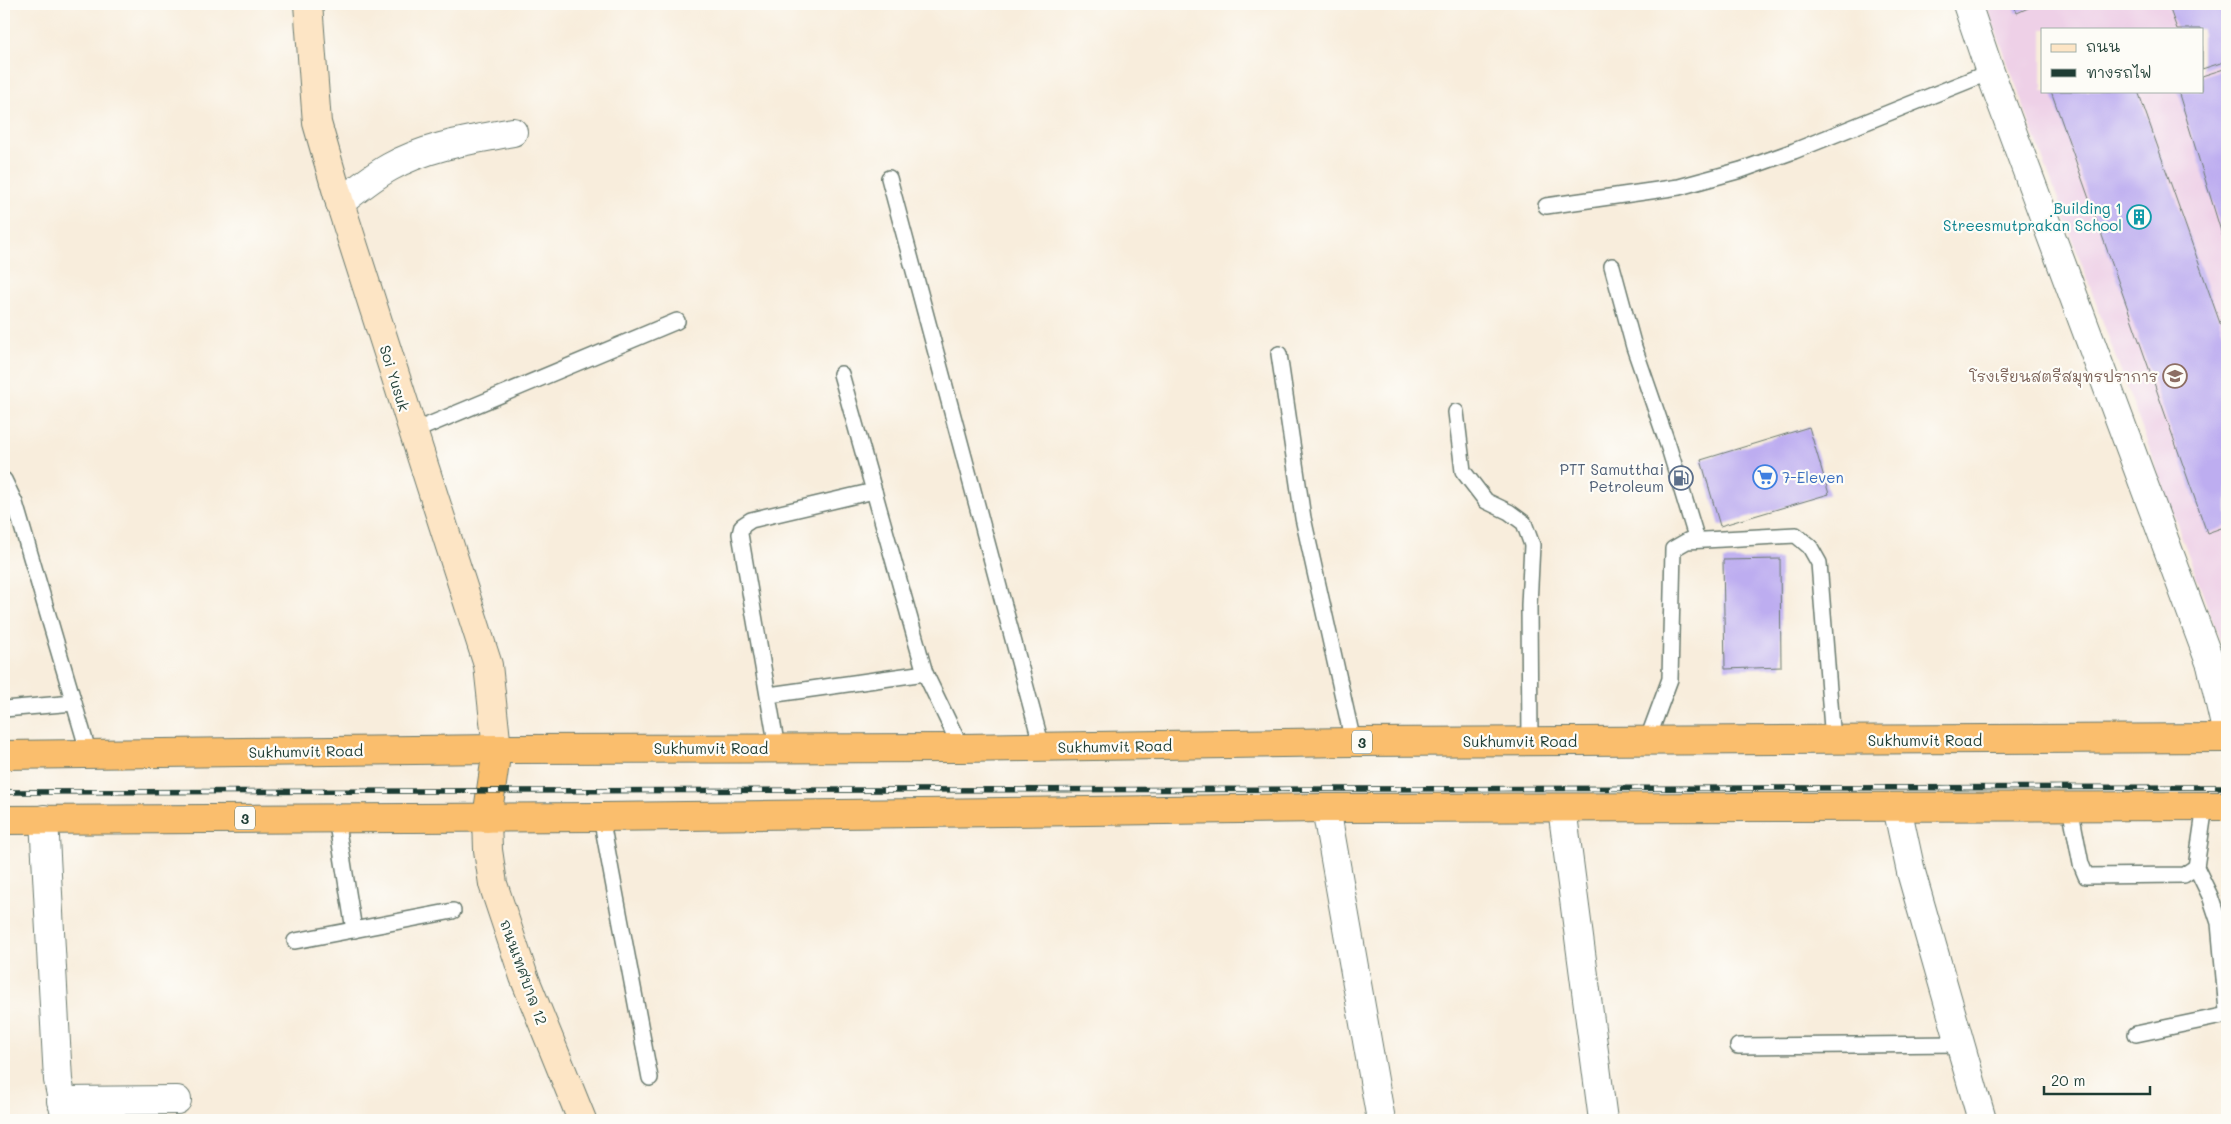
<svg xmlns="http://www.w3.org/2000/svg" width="2231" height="1124" font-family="Mali,'Playpen Sans Thai',sans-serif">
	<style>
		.built { fill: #eed0e7; fill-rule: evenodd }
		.building { fill: #bdadf0 }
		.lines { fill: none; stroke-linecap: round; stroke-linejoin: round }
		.lane-casing { stroke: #6b7b6f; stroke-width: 18 }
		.street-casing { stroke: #6b7b6f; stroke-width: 30 }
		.secondary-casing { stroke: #6b7b6f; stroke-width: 30 }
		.highway-casing { stroke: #6b7b6f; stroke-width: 30 }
		.lane { stroke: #fff; stroke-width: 15 }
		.street { stroke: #fff; stroke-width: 28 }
		.secondary { stroke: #fde5c5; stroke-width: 28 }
		.highway { stroke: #fabe6d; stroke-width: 28 }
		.rail-casing { stroke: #1f3d34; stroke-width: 5.5 }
		.rail { stroke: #fdfcf7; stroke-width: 4; stroke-dasharray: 11; stroke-linecap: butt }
		.labels { text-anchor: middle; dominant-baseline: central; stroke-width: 4.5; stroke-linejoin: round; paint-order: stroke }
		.shield { fill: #fdfcf7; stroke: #62766e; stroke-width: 1 }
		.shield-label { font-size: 14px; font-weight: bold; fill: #1f3d34 }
		.culture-label { font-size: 15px; fill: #0d838f; stroke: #fdfcf7; text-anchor: end }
		.education-label { font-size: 15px; fill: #785e54; stroke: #fdfcf7; text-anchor: end }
		.street-label { font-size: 15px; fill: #1f3d34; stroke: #fdfcf7 }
		.service-label { font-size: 15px; fill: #4e5e75; stroke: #fdfcf7; text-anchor: end }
		.shop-label { font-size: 15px; fill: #366cbe; stroke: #fdfcf7; text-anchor: start }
	</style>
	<rect width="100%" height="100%" fill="#fdfcf7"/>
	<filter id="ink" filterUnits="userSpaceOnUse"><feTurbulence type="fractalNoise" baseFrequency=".02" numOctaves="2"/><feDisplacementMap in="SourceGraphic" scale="10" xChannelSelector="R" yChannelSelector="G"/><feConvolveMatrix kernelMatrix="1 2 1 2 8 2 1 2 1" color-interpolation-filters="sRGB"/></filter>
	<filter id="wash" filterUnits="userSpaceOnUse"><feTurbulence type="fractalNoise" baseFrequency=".0096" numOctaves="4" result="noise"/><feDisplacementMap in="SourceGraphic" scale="20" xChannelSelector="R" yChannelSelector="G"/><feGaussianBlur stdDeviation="1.12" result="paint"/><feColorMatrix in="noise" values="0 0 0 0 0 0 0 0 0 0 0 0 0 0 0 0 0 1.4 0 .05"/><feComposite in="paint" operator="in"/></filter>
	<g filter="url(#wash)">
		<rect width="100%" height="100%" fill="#f8eddc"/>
		<path class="built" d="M1986,4H2227V660ZM2042,29H2202V91H2042Z"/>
		<g id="blocks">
			<g class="building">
				<path d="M2013,4H2037L2017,13Z"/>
				<path d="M2168,4H2227V61L2202,69V29H2177Z"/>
				<path d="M2227,68V251L2178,91H2202V76Z"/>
				<path d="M2051,91H2138L2227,343V526L2207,533Z"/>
				<path d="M1809,427L1829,494L1720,526L1701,460Z"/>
				<path d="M1780,559L1781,667L1725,669L1723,560Z"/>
			</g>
		</g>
	</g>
	<g filter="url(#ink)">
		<use href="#blocks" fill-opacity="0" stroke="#6b7b6f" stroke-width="1"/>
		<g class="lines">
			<g class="lane-casing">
				<g id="lane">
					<path d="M889,178L1042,747"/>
					<path d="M1546,206L1679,187L1741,170L1794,151L1990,72"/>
					<path d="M1612,266L1634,347L1669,448L1697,540"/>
					<path d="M1279,354L1303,518L1353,742"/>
					<path d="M1456,412L1463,471L1486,501L1509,512L1524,523L1532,545L1529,605L1530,742"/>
					<path d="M412,432L677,321"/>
					<path d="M4,480L15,503L89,754"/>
					<path d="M874,491L925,673L961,748"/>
					<path d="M769,695L925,673"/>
					<path d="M4,709L74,703"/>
					<path d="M1647,741L1670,679L1673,549L1687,541L1796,535L1810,547L1819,563L1833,741"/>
					<path d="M777,748L740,534L742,526L751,520L874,491L841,374"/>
					<path d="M2205,806L2196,867L2210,896L2219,923L2227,1011"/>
					<path d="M2070,807L2081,864L2086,876L2184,875L2196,867"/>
					<path d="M601,817L650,1078"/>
					<path d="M336,818L354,930"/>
					<path d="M295,941L453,911"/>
					<path d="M2136,1034L2227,1015"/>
					<path d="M1738,1046L1961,1044"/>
				</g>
			</g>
			<g class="street-casing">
				<g id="street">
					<path d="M1967,4L1990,72L2211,665L2227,734"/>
					<path d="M340,203C356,190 372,177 390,167C427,146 471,140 513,132"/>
					<path d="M1897,807L1911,872L1982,1120"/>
					<path d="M1326,808L1381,1120"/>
					<path d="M1562,808L1603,1120"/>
					<path d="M44,819L58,1080L66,1120"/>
					<path d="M61,1101L177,1100"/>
				</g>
			</g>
			<g class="secondary-casing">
				<g id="secondary">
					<path d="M308,4L317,123L340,203L488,665L497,749"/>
					<path d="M487,818L488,850L493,884L524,977L582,1120"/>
				</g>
			</g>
			<g class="highway-casing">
				<g id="highway">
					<path d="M4,755L497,749L961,748L1353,742L2227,738"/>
					<path d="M487,818L497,749"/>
					<path d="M4,820L601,817L1326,808L2227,806"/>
				</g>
			</g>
			<use href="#lane" class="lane"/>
			<use href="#street" class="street"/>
			<use href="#secondary" class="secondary"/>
			<use href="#highway" class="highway"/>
			<g class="rail-casing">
				<path id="rail" d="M4,792L2227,787"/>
			</g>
			<use href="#rail" class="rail"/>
		</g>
	</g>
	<defs>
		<g id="building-ring" transform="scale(1.25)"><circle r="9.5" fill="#fdfcf7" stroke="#0f9aa8" stroke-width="1.5"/><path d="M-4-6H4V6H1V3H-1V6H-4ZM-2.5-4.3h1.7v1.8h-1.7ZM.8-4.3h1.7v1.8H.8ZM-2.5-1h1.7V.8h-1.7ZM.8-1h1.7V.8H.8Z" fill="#0f9aa8"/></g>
		<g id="school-ring" transform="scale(1.25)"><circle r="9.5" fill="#fdfcf7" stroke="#8d6e63" stroke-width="1.5"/><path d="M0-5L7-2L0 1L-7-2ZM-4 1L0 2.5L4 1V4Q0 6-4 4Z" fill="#8d6e63"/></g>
		<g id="supermarket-ring" transform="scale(1.25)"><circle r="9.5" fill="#fdfcf7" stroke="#3f7fe0" stroke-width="1.5"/><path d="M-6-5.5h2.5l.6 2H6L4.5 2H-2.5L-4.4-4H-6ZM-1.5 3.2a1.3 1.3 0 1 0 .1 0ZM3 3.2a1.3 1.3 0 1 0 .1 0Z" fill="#3f7fe0"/></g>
		<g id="fuel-ring" transform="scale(1.25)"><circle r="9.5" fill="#fdfcf7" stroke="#5c6f8a" stroke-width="1.5"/><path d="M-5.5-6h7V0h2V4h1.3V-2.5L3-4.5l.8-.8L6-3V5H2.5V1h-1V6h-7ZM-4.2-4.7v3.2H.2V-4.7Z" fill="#5c6f8a"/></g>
	</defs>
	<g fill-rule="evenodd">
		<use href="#building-ring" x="2139" y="217"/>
		<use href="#school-ring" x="2175" y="376"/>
		<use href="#supermarket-ring" x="1765" y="477"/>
		<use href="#fuel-ring" x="1681" y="478"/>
	</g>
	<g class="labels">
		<g class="shield">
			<rect x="1352" y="730.5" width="20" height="23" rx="4"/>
			<rect x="235" y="806.5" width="20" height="23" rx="4"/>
		</g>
		<g class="shield-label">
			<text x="1362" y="742">3</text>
			<text x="245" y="818">3</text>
		</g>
		<g class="culture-label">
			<text x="2122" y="208">ฺBuilding 1<tspan x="2122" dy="17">Streesmutprakan School</tspan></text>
		</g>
		<g class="education-label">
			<text x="2158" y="376">โรงเรียนสตรีสมุทรปราการ</text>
		</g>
		<g class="street-label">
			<text transform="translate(395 378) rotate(73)">Soi Yusuk</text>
			<text x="1925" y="740">Sukhumvit Road</text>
			<text x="1520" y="741">Sukhumvit Road</text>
			<text transform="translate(1115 746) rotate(-1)">Sukhumvit Road</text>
			<text x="711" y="748">Sukhumvit Road</text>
			<text transform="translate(306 751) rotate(-1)">Sukhumvit Road</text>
			<text transform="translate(524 972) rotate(70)">ถนนเทศบาล 12</text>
		</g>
		<g class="service-label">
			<text x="1664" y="469">PTT Samutthai<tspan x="1664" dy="17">Petroleum</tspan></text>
		</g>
		<g class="shop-label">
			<text x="1782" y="477">7-Eleven</text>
		</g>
	</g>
	<rect width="2231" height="1124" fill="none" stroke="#fdfcf7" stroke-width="20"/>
	<rect x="2041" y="28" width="162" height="65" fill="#fdfcf7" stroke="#a4b0a9"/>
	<rect x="2051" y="44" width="25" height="8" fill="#fde5c5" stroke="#a4b0a9"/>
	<text x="2086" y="52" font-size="15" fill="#1f3d34">ถนน</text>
	<rect x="2051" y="69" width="25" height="8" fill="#1f3d34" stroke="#a4b0a9"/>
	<text x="2086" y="78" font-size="15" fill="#1f3d34">ทางรถไฟ</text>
	<path d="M2044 1086v8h106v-8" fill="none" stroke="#1f3d34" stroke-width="2.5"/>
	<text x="2051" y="1086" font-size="15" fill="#1f3d34" stroke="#fdfcf7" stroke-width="4" paint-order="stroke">20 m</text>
</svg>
